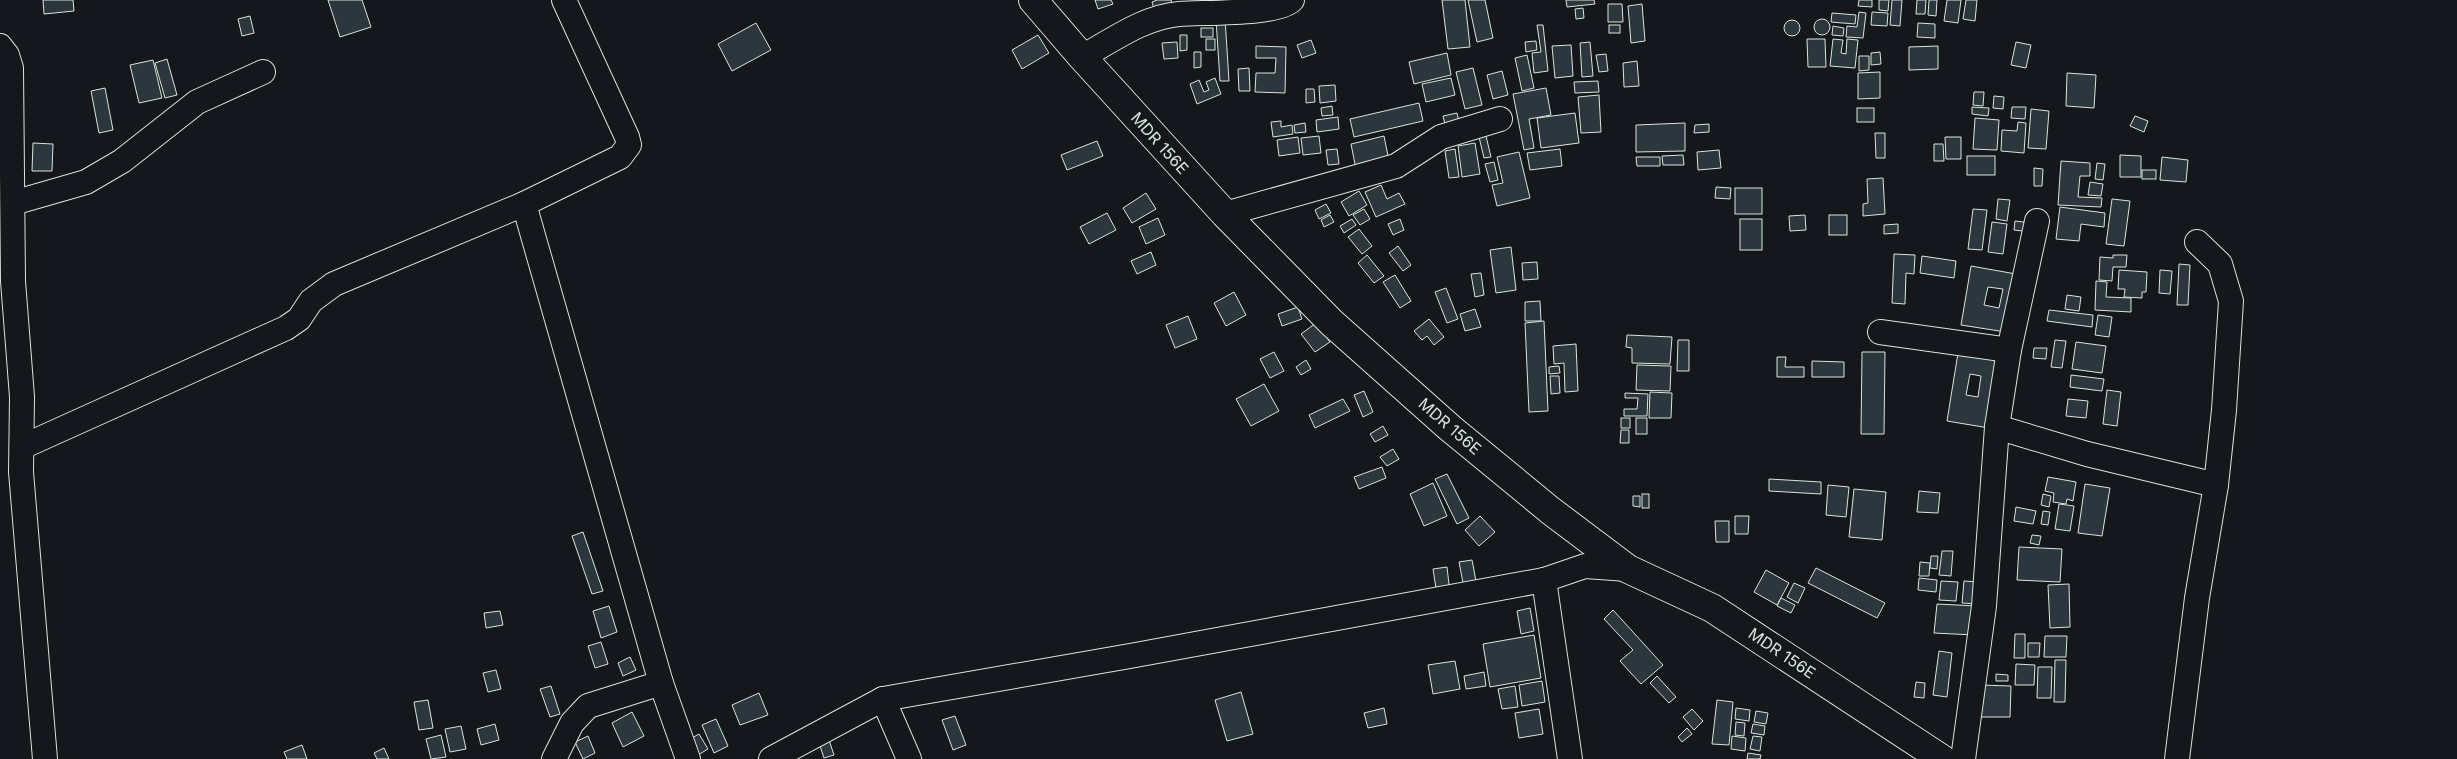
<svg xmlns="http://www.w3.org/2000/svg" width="2457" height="759" font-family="Inter,sans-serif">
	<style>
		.building { fill: #2c363c; stroke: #d8e6dc; fill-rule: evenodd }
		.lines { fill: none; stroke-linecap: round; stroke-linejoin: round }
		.minor-casing { stroke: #d8e6dc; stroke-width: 26 }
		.major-casing { stroke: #d8e6dc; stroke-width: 30 }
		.minor { stroke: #14181c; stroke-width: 24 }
		.major { stroke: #14181c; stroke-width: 28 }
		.labels { text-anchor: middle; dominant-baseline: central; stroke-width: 4; stroke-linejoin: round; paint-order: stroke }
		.street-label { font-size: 16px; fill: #d8e6dc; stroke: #14181c }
	</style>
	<rect width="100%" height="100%" fill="#14181c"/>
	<g class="building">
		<path d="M43,0H73L74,11L44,14Z"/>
		<path d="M328,0H362L371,27L340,37Z"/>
		<path d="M1095,0H1111L1113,4L1098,9Z"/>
		<path d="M1157,0H1171L1174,11L1156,16L1152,2Z"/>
		<path d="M1442,0H1465L1470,47L1448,49Z"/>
		<path d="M1468,0H1485L1493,38L1477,42Z"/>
		<path d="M1566,0H1594L1595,4L1567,7Z"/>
		<path d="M1859,0H1872V7L1858,6Z"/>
		<path d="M1879,0H1889L1888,11L1879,10Z"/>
		<path d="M1892,0H1902L1900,26L1890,25Z"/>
		<path d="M1917,0H1926L1925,14H1916Z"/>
		<path d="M1929,0H1937L1936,16L1928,15Z"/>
		<path d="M1947,0H1961L1958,23L1944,21Z"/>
		<path d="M1966,0H1977L1975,21L1963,19Z"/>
		<path d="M1608,4H1622L1623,22H1608Z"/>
		<path d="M1642,4L1645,41L1631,43L1628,6Z"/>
		<path d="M1583,8L1584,18L1576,19L1575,9Z"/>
		<path d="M1859,12L1866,13L1863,38L1846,37L1847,26L1857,27Z"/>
		<path d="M1872,12L1888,13L1887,26L1871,25Z"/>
		<path d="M1832,13L1856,15L1855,24L1831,22Z"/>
		<path d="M250,16L254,33L242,36L238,19Z"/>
		<path d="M1225,18L1229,81H1220L1216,19Z"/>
		<circle cx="1822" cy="27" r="8"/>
		<circle cx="1792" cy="28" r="8"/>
		<path d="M756,23L771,50L732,71L718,44Z"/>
		<path d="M1918,23L1935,24V38L1917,37Z"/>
		<path d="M1537,25H1543L1548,71L1534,73L1532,53L1541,52Z"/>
		<rect x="1609" y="25" width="11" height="8"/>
		<path d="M1833,26L1844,28L1843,36L1832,35Z"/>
		<rect x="1201" y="28" width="12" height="9"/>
		<path d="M1038,35L1049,53L1022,69L1012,50Z"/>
		<path d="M1180,35H1187V50L1180,51Z"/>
		<rect x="1206" y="39" width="9" height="11"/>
		<path d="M1807,39H1825L1826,67H1808Z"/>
		<path d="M1833,39L1843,40L1841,53L1846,54L1847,39L1858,40L1855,68L1830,66Z"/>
		<path d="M1311,40L1316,53L1302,58L1297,45Z"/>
		<path d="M1536,41L1537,50L1526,52L1525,42Z"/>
		<path d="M1177,42L1178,58L1164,59L1162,43Z"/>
		<path d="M1590,42L1593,76L1582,77L1580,43Z"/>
		<path d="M2016,42L2031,45L2026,68L2011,65Z"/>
		<path d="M1571,45L1573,76L1555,78L1552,46Z"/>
		<path d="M1256,46L1286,47L1285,93L1255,92L1256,73H1275L1276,58H1256Z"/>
		<path d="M1938,46V69L1909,70V47Z"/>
		<path d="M1194,52H1201V67L1194,68Z"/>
		<path d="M1880,52L1881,64L1871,65V53Z"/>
		<path d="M1447,53L1451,75L1414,84L1409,62Z"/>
		<path d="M1606,54L1608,71L1599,72L1596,55Z"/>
		<path d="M1527,55L1534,88L1522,91L1515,58Z"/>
		<path d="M1859,56H1869V70L1859,71Z"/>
		<path d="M167,59L177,95L165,98L155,63Z"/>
		<path d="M153,60L162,98L139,103L130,65Z"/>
		<path d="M1637,61L1639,86L1624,87L1623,63Z"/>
		<path d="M1249,68L1250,91H1239L1238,69Z"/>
		<path d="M1473,68L1482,105L1465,109L1456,72Z"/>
		<path d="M1502,71L1508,95L1493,99L1487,75Z"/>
		<path d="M1880,72V98L1858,99V73Z"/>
		<path d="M2067,73L2096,75L2094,108L2066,106Z"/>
		<path d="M1215,78L1221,94L1197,104L1190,84L1199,80L1204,92L1209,90L1206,82Z"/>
		<path d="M1451,78L1455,95L1426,102L1422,84Z"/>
		<path d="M1598,81L1599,92L1575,93L1574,82Z"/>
		<path d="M1335,85L1336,101L1320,103L1319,86Z"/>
		<path d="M105,88L113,130L99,133L91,91Z"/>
		<path d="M1546,88L1551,115L1529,119L1534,148L1524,150L1513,94Z"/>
		<path d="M1306,89H1314L1315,102L1306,103Z"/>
		<path d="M1974,92H1984L1983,106L1973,105Z"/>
		<path d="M1599,95L1601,132L1581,133L1578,97Z"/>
		<path d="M1994,96L2004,97L2003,109L1993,108Z"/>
		<path d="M1419,103L1423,121L1354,137L1350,119Z"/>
		<path d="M1332,106L1333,115L1322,116L1321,108Z"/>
		<path d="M1972,107L1989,108L1988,116L1972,114Z"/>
		<path d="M2012,107H2026L2025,119L2011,118Z"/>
		<rect x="1857" y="108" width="17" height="14"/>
		<path d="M2031,109L2049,111L2046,149L2028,148Z"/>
		<path d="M1457,113L1460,126L1446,129L1443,116Z"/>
		<path d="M1575,113L1579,143L1541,148L1537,118Z"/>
		<path d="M2135,116L2148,121L2144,132L2130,126Z"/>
		<path d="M1338,117L1339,129L1317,132L1316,120Z"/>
		<path d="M1975,118L1999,120L1997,150L1973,149Z"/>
		<path d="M1281,121V127L1292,125L1293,134L1273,137L1271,122Z"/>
		<path d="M2018,122L2026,123L2024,153L2001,151L2002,130L2017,131Z"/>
		<path d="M1305,123L1306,132L1295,133L1294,125Z"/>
		<path d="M1685,123V151L1636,152V125Z"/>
		<path d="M1709,124V132L1694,133L1695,125Z"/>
		<path d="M1875,133H1885V158H1876Z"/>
		<path d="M1319,136L1321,153L1303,155L1301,138Z"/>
		<path d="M1384,136L1389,161L1356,169L1351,144Z"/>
		<path d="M1486,136L1491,157L1484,158L1479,137Z"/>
		<path d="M1298,137L1300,153L1279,156L1277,140Z"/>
		<path d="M1945,137H1961V159H1946Z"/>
		<path d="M1097,141L1103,156L1067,170L1061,155Z"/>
		<path d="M33,143L53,144L52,171H32Z"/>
		<path d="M1475,143L1480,174L1462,177L1458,146Z"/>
		<path d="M1934,144H1943L1944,161H1934Z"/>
		<path d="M1337,149L1339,164L1328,165L1326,150Z"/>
		<path d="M1455,149L1459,177L1449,178L1445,151Z"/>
		<path d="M1560,149L1562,166L1530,170L1527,153Z"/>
		<path d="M1719,150L1721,168L1698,170L1697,152Z"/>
		<path d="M1519,152L1530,198L1497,206L1492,185L1503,183L1497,157Z"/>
		<path d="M1683,155L1684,165H1663L1662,156Z"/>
		<path d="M2120,155L2141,156V177H2120Z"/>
		<rect x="1967" y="156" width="28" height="19"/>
		<path d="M1636,157H1660V166H1637Z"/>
		<path d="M2162,157L2188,160L2186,182L2160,180Z"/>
		<path d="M2061,161L2090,163V176H2080L2078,197L2102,198L2101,207L2058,205Z"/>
		<path d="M1494,162L1498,180L1490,182L1485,164Z"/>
		<path d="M2097,163L2105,164L2103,180L2095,179Z"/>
		<path d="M2034,168L2043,169L2042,186H2034Z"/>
		<rect x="2142" y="170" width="14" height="9"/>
		<path d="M1883,178L1885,214L1863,216V204L1868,203L1867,179Z"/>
		<path d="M2090,182L2103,184L2101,196L2088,195Z"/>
		<path d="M1381,185L1387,199L1399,193L1405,204L1376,217L1365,192Z"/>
		<path d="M1716,187L1731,188L1730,199L1715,198Z"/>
		<rect x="1735" y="188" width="27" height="26"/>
		<path d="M1359,191L1367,205L1349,216L1341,202Z"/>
		<path d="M1146,193L1156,209L1132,223L1123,208Z"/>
		<path d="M1998,199L2010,200L2007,221L1996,219Z"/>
		<path d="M2112,199L2130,201L2124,246L2106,244Z"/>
		<path d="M1326,204L1331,213L1319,219L1315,210Z"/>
		<path d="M2060,207L2105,213L2104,227L2081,224L2079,241L2056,239Z"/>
		<path d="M1364,209L1370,219L1360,225L1353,215Z"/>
		<path d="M1973,209L1987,210L1982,250L1968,249Z"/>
		<path d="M1107,213L1116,230L1089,244L1080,227Z"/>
		<path d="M1330,215L1334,222L1324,227L1321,220Z"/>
		<path d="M1805,215L1806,230L1790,231L1789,216Z"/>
		<rect x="1829" y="215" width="18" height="20"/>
		<path d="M1158,218L1165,235L1146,244L1139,227Z"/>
		<path d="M1352,219L1356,225L1344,233L1340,226Z"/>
		<path d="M1400,219L1404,230L1393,235L1388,224Z"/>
		<rect x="1740" y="219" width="22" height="31"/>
		<path d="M2015,221L2032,223L2031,232L2014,230Z"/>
		<path d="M1992,222L2007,224L2003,254L1988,252Z"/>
		<path d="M1898,224V233L1884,234V225Z"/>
		<path d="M1359,229L1372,246L1362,254L1348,237Z"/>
		<path d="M1398,246L1411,265L1403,271L1389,253Z"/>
		<path d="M1511,247L1516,290L1496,293L1490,250Z"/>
		<path d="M1151,252L1156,265L1137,274L1131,261Z"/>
		<path d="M1894,254L1915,255L1914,274L1906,273L1905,304L1892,303Z"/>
		<path d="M1367,255L1384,276L1374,283L1358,263Z"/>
		<path d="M2113,255H2127L2126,267H2113L2112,281L2099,280L2100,257L2113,258Z"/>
		<path d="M1922,256L1956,261L1954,278L1920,273Z"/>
		<path d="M1537,262L1538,279L1523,280L1522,263Z"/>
		<path d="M2179,264L2190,265L2188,305H2177Z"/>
		<path d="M1971,266L2016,274L2006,332L1961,325ZM1988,287L2003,289L1999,308L1984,305Z"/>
		<path d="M2119,270L2147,272L2146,292H2142V298L2124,297L2125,289H2118Z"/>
		<path d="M2160,270L2172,271L2170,294L2159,293Z"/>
		<path d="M1481,273L1484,295L1475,297L1471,274Z"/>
		<path d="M1395,275L1411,301L1400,308L1383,282Z"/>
		<path d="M2096,281L2107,282L2106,297L2131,298V312L2095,310Z"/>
		<path d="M1446,288L1458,319L1447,323L1435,292Z"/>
		<path d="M1234,292L1246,315L1226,326L1214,303Z"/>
		<path d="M2067,295L2081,297L2079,311L2065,309Z"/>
		<path d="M1540,301L1541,321H1525V302Z"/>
		<path d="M1298,307L1302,319L1282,326L1278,314Z"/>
		<path d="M1475,309L1481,327L1465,331L1460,314Z"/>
		<path d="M2049,310L2093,315L2092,327L2047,321Z"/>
		<path d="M2098,315L2112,317L2109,337L2095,335Z"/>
		<path d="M1188,316L1197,339L1175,348L1166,325Z"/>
		<path d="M1429,319L1444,337L1434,345L1427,336L1422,340L1414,331Z"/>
		<path d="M1544,321L1548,411L1529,412L1525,323Z"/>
		<path d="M1316,323L1330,342L1315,352L1301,334Z"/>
		<path d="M1627,335L1672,337L1670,364L1632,363V348L1626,347Z"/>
		<path d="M1678,340H1689V371H1677Z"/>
		<path d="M2055,340L2066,341L2062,368L2051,367Z"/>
		<path d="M2076,342L2106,346L2102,373L2072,369Z"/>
		<path d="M1576,344L1578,391L1565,392L1564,363L1554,364L1553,346Z"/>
		<path d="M2034,348H2047L2046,359L2033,358Z"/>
		<path d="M1274,352L1284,371L1270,378L1260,359Z"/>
		<path d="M1862,352H1885L1884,434H1861Z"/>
		<path d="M1958,353L2000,360L1989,428L1947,421ZM1970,374L1981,376L1978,397L1966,395Z"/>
		<path d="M1777,357H1786L1785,367H1804V377H1777Z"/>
		<path d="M1306,360L1311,369L1301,375L1296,367Z"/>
		<path d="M1812,361L1844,362V377H1812Z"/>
		<path d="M1637,365L1671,366L1670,391L1636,390Z"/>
		<path d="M1559,366L1560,373L1549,374V367Z"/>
		<path d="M2071,375L2104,379L2102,391L2070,387Z"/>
		<path d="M1550,376H1559L1560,393L1551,394Z"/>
		<path d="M1264,384L1279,411L1251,426L1236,399Z"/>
		<path d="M2107,390L2121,392L2117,426L2103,424Z"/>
		<path d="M1364,391L1373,412L1363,417L1354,395Z"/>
		<path d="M1650,392L1672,393L1671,418H1649Z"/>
		<path d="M1625,393L1648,394L1647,416H1624V409H1637L1638,398H1625Z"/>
		<path d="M1343,399L1350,411L1315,428L1309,415Z"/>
		<path d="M2068,399L2088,401L2086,418L2066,416Z"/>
		<rect x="1621" y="418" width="9" height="10"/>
		<rect x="1636" y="418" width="11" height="16"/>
		<path d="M1383,426L1388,435L1375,442L1370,434Z"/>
		<path d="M1621,430H1629V443H1620Z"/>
		<path d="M1393,449L1399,459L1387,466L1380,457Z"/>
		<path d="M1382,467L1386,478L1359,489L1354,477Z"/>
		<path d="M1447,474L1469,518L1457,524L1435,479Z"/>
		<path d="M2048,477L2076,482L2073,501L2067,499L2066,504L2053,502L2054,493L2045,491Z"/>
		<path d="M1769,479L1821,482V494L1769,491Z"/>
		<path d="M1433,483L1447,516L1424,526L1410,494Z"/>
		<path d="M2085,484L2110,488L2102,536L2078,533Z"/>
		<path d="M1828,485L1849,487L1846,517L1826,515Z"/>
		<path d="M1854,489L1886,492L1882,540L1849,537Z"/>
		<path d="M1919,491L1940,493L1938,513L1917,512Z"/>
		<rect x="1642" y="494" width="7" height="14"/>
		<path d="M2043,494L2051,496L2049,507L2041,505Z"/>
		<path d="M1633,496H1640V507L1633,506Z"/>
		<path d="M2059,504L2074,506L2070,531L2055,529Z"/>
		<path d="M2016,507L2036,511L2033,524L2014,521Z"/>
		<path d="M2043,511L2050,512L2048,525L2041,524Z"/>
		<path d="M1480,516L1495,532L1479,546L1465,530Z"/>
		<path d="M1735,516H1749L1748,534H1735Z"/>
		<path d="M1715,521H1729V542H1716Z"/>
		<path d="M583,532L603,591L592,594L572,536Z"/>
		<path d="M2032,535L2041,536L2039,545L2030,543Z"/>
		<path d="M2019,547L2062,549L2060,582L2017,580Z"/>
		<path d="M1942,551H1953L1951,576L1939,575Z"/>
		<path d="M1931,556H1938L1937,569L1930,568Z"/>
		<path d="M1472,560L1477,586L1464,588L1459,562Z"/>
		<path d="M1920,562L1930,563L1929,576H1919Z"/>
		<path d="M1447,567L1450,593L1437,595L1433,569Z"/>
		<path d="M1816,568L1885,603L1877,618L1808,583Z"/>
		<path d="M1766,570L1789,583L1777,605L1754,592Z"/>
		<path d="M1919,578L1937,580L1936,592L1918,590Z"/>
		<path d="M1941,581L1958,582L1956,601L1939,600Z"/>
		<path d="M1964,581L1979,582L1977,604L1962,603Z"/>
		<path d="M1794,583L1805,588L1798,603L1787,597Z"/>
		<path d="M2069,584L2070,627L2050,628L2048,585Z"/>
		<path d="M1781,598L1795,605L1791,613L1777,606Z"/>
		<path d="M1937,604L1977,606L1974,635L1934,633Z"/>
		<path d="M609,606L617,632L601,638L593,611Z"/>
		<path d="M1530,608L1534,631L1521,634L1517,611Z"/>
		<path d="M1613,610L1663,665L1641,684L1620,661L1633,650L1604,619Z"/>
		<path d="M500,611L503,625L486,628L484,613Z"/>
		<path d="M2015,634H2025V658H2014Z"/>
		<path d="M1534,635L1541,678L1490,687L1483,644Z"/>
		<path d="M2045,636H2067L2066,657H2044Z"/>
		<path d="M601,642L608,664L595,668L588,646Z"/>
		<path d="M2028,643H2040L2039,657H2028Z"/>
		<path d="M1939,651L1952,653L1947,697L1933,695Z"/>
		<path d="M630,657L636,670L623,676L618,663Z"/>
		<path d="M2055,660H2066L2065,702H2054Z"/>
		<path d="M1455,661L1460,689L1433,694L1428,665Z"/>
		<path d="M2016,664L2035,665L2034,685H2015Z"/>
		<path d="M2038,667H2052L2051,698H2037Z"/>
		<path d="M496,670L501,689L488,692L483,673Z"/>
		<path d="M1484,672L1486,686L1466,689L1464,676Z"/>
		<path d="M1996,674L2008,675V681H1996Z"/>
		<path d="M1657,676L1676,697L1669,703L1650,683Z"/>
		<path d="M1542,681L1545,702L1522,706L1519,685Z"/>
		<path d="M1916,682L1925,683L1924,698L1914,697Z"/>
		<path d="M1981,685L2011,686L2010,717H1981Z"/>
		<path d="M551,686L560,714L550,717L540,689Z"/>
		<path d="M1515,686L1518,707L1502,709L1498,689Z"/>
		<path d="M1241,692L1253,734L1227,741L1215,700Z"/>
		<path d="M759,693L768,715L740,725L732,705Z"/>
		<path d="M428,700L433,728L419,730L414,702Z"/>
		<path d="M1717,700L1733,702L1729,745L1712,744Z"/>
		<path d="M1384,708L1387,724L1368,728L1364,713Z"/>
		<path d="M1736,708L1750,710L1749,721L1735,719Z"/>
		<path d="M1539,709L1543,734L1519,738L1515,713Z"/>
		<path d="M1692,709L1703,721L1694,730L1683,717Z"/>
		<path d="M1756,711L1768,713L1766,724L1754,722Z"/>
		<path d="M632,712L644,736L623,747L612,723Z"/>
		<path d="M955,716L966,745L953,750L942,720Z"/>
		<path d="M716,719L728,746L714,753L702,725Z"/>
		<path d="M1736,722L1745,723L1744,736L1735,735Z"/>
		<path d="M495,724L499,740L481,745L477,729Z"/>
		<path d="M1753,724L1765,726L1764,735L1751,733Z"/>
		<path d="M461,726L466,749L450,752L445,729Z"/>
		<path d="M1687,728L1692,734L1682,742L1678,737Z"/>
		<path d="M699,734L708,749L693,758L685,742Z"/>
		<path d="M441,735L446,757L431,759L426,739Z"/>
		<path d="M588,736L595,753L583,759L575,742Z"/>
		<path d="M1732,736L1746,738L1745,751L1731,749Z"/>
		<path d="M1753,736L1762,737L1760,751L1750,749Z"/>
		<path d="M829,740L834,755L824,758L819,743Z"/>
		<path d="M302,745L307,759H287L284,752Z"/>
		<path d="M384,748L389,759H377L374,753Z"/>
		<path d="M1748,753L1761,755L1760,759H1747Z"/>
	</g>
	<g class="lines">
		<g class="minor-casing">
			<g id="minor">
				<path d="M0,46L7,55L11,68L13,281L22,397L21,472L45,759"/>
				<path d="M1082,57C1113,40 1144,17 1179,14C1203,12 1278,15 1292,0"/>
				<path d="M13,203L86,182L122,161L197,102L263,72"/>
				<path d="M524,204L661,683L688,759"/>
				<path d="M1225,214L1396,166L1441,137L1500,119"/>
				<path d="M1880,332L2009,350"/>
				<path d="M1997,427L2087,454L2216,485"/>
				<path d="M22,447L286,328L299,319L311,301L334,284L524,204L620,157L629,145L627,137L564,0"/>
				<path d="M1544,580L1570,759"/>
				<path d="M883,699L909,759"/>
				<path d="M554,759L572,723L588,706L661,683"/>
				<path d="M771,759L883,699L1130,656L1544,580L1585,566L1628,569"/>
				<path d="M1963,759L1984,606L1997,427L2009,350L2037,221"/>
				<path d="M2177,759L2197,598L2216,485L2224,410L2231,301L2220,264L2197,242"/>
			</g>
		</g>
		<g class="major-casing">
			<path id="major" d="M1033,0L1082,57L1225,214L1332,323L1450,428L1551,511L1628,569L1712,608L1942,759"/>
		</g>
		<use href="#minor" class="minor"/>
		<use href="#major" class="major"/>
	</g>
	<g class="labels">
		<g class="street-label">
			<text transform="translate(1160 143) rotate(48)">MDR 156E</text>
			<text transform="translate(1450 426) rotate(41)">MDR 156E</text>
			<text transform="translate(1782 653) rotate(34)">MDR 156E</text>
		</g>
	</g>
</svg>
